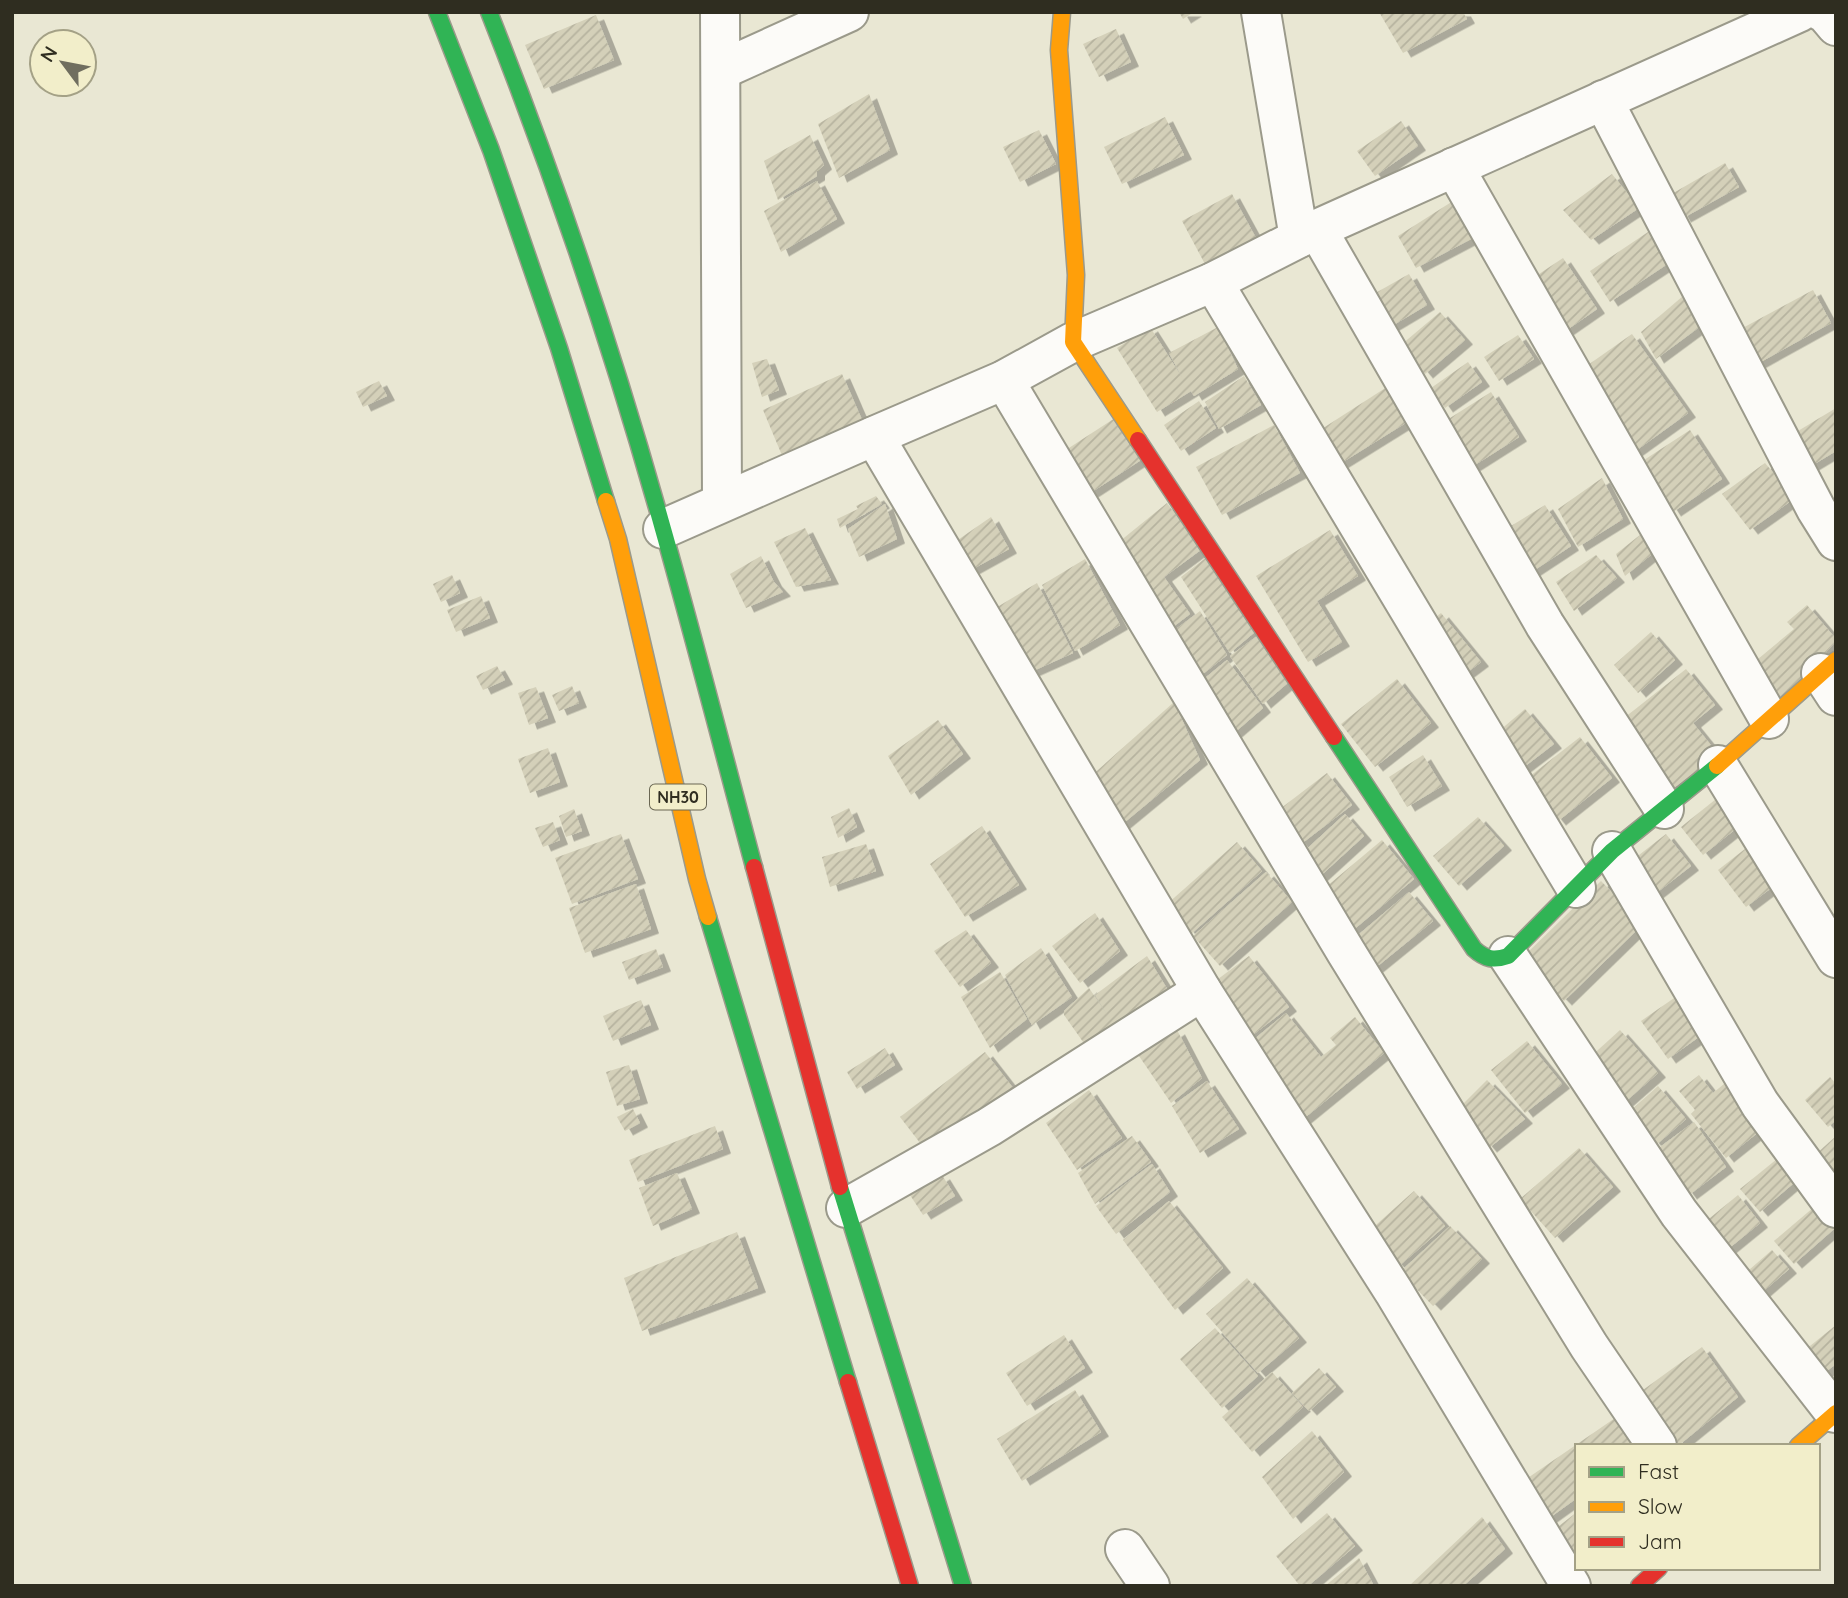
<svg xmlns="http://www.w3.org/2000/svg" width="1848" height="1598" font-family="Quicksand,sans-serif">
	<style>
		.building { fill: url(#building-hatch); filter: url(#shadow) }
		.lines { fill: none; stroke-linecap: round; stroke-linejoin: round }
		.street-casing { stroke: #9b9a8b; stroke-width: 42 }
		.fast-casing { stroke: #9b9a8b; stroke-width: 19 }
		.slow-casing { stroke: #9b9a8b; stroke-width: 19 }
		.jam-casing { stroke: #9b9a8b; stroke-width: 19 }
		.street { stroke: #fcfbf8; stroke-width: 38 }
		.fast { stroke: #30b455; stroke-width: 16 }
		.slow { stroke: #ff9f0a; stroke-width: 16 }
		.jam { stroke: #e5322d; stroke-width: 16 }
		.labels { text-anchor: middle; dominant-baseline: central; stroke-width: 7; stroke-linejoin: round; paint-order: stroke }
		.shield { fill: #f2eeca; stroke: #6a6753; stroke-width: 2 }
		.shield-label { font-size: 16px; font-weight: bold; fill: #2f2d20 }
	</style>
	<defs>
		<pattern id="building-hatch" width="6" height="6" patternUnits="userSpaceOnUse" patternTransform="scale(1.75)"><rect width="6" height="6" fill="#d4d0b9"/><path d="M-1 1l2-2M0 6l6-6M5 7l2-2" fill="none" stroke="#b6b39f"/></pattern>
		<filter id="shadow"><feDropShadow dx="8" dy="4.5" stdDeviation="0" flood-color="#0004"/></filter>
	</defs>
	<rect width="100%" height="100%" fill="#e9e7d3"/>
	<g class="building">
		<path d="M1179,12H1194L1183,19Z"/>
		<path d="M1379,12H1463L1467,19L1403,53Z"/>
		<path d="M596,15L614,60L544,89L525,45Z"/>
		<path d="M1116,29L1131,62L1099,77L1083,44Z"/>
		<path d="M869,94L890,150L839,178L818,124Z"/>
		<path d="M1165,117L1184,155L1122,184L1104,147Z"/>
		<path d="M1401,121L1418,146L1375,176L1357,151Z"/>
		<path d="M1039,130L1056,164L1020,182L1003,147Z"/>
		<path d="M810,135L824,165L817,171V176L778,200L764,161Z"/>
		<path d="M1725,163L1739,187L1683,218L1670,195Z"/>
		<path d="M1612,174L1639,208L1591,240L1563,210Z"/>
		<path d="M817,181L837,219L781,252L764,211Z"/>
		<path d="M1232,194L1257,240L1206,266L1182,221Z"/>
		<path d="M1453,201L1473,238L1416,268L1398,236Z"/>
		<path d="M1651,230L1672,261L1610,302L1590,271Z"/>
		<path d="M1563,258L1597,309L1561,334L1527,282Z"/>
		<path d="M1409,274L1427,305L1390,327L1372,295Z"/>
		<path d="M1813,290L1831,323L1757,364L1739,330Z"/>
		<path d="M1683,296L1698,328L1656,359L1641,332Z"/>
		<path d="M1440,312L1465,340L1425,374L1401,345Z"/>
		<path d="M1150,327L1183,379L1169,353L1218,327L1238,369L1194,396L1191,391L1157,412L1117,348Z"/>
		<path d="M1632,334L1688,413L1634,452L1578,372Z"/>
		<path d="M1518,335L1534,359L1499,381L1484,357Z"/>
		<path d="M767,359L779,390L762,397L752,363Z"/>
		<path d="M1468,362L1482,382L1445,408L1431,388Z"/>
		<path d="M842,374L866,429L786,465L763,410Z"/>
		<path d="M1244,376L1261,405L1219,429L1205,402Z"/>
		<path d="M379,381L387,396L363,407L356,392Z"/>
		<path d="M1390,385L1412,419L1338,465L1317,432Z"/>
		<path d="M1491,392L1519,437L1467,470L1439,425Z"/>
		<path d="M1199,401L1216,428L1181,451L1164,425Z"/>
		<path d="M1836,408V451L1811,466L1793,434Z"/>
		<path d="M1115,418L1141,460L1081,499L1055,457Z"/>
		<path d="M1274,425L1300,473L1222,515L1196,467Z"/>
		<path d="M1690,430L1722,479L1673,512L1641,462Z"/>
		<path d="M1765,463L1795,498L1750,530L1722,494Z"/>
		<path d="M1602,478L1623,519L1578,547L1558,509Z"/>
		<path d="M876,496L882,504L840,528L837,519L858,509L856,506Z"/>
		<path d="M1167,503L1202,549L1164,577L1190,614L1161,636L1109,550Z"/>
		<path d="M885,504L897,539L859,557L848,529Z"/>
		<path d="M1545,505L1571,546L1530,573L1503,531Z"/>
		<path d="M991,517L1009,549L962,575L949,546Z"/>
		<path d="M1650,527L1663,545L1625,576L1616,554Z"/>
		<path d="M805,528L831,580L796,587L774,542Z"/>
		<path d="M1330,530L1358,576L1317,601L1342,642L1308,662L1256,576Z"/>
		<path d="M1596,555L1617,578L1574,611L1556,582Z"/>
		<path d="M761,556L774,582L783,592L746,608L730,574Z"/>
		<path d="M1208,556L1256,631L1230,653L1181,577Z"/>
		<path d="M1085,559L1120,625L1075,651L1042,585Z"/>
		<path d="M452,575L460,593L441,602L433,584Z"/>
		<path d="M1037,583L1073,653L1024,675L989,612Z"/>
		<path d="M481,596L490,618L456,632L447,610Z"/>
		<path d="M1807,605L1836,639V641L1777,707L1746,669L1794,629L1787,622Z"/>
		<path d="M1200,611L1227,655L1190,684L1163,639Z"/>
		<path d="M1441,613L1481,662L1465,674L1426,625Z"/>
		<path d="M1264,631L1290,681L1263,704L1230,656Z"/>
		<path d="M1651,632L1675,660L1638,693L1614,665Z"/>
		<path d="M1227,660L1263,708L1227,739L1193,688Z"/>
		<path d="M497,666L505,680L483,690L476,676Z"/>
		<path d="M1686,669L1715,705L1693,723L1718,754L1671,790L1619,722Z"/>
		<path d="M1397,679L1431,723L1375,767L1341,724Z"/>
		<path d="M572,686L579,703L559,711L552,695Z"/>
		<path d="M536,687L548,718L529,725L518,693Z"/>
		<path d="M1174,702L1200,760L1120,826L1089,778Z"/>
		<path d="M1525,709L1554,744L1520,770L1493,736Z"/>
		<path d="M938,720L963,754L911,795L888,756Z"/>
		<path d="M1580,737L1612,778L1558,821L1525,780Z"/>
		<path d="M548,748L560,782L530,793L518,759Z"/>
		<path d="M1423,755L1442,786L1407,807L1389,777Z"/>
		<path d="M1327,773L1352,805L1301,844L1276,812Z"/>
		<path d="M1716,799L1738,827L1703,855L1681,827Z"/>
		<path d="M849,808L857,827L838,838L831,817Z"/>
		<path d="M574,809L582,831L566,837L559,816Z"/>
		<path d="M1345,814L1364,836L1317,879L1297,858Z"/>
		<path d="M1478,817L1504,846L1459,886L1433,856Z"/>
		<path d="M553,822L560,840L543,847L535,828Z"/>
		<path d="M982,826L1019,885L965,917L930,864Z"/>
		<path d="M621,834L638,879L572,904L555,858Z"/>
		<path d="M1666,834L1691,866L1655,894L1630,862Z"/>
		<path d="M1382,840L1414,879L1352,931L1320,892Z"/>
		<path d="M1237,842L1262,871L1191,934L1166,905Z"/>
		<path d="M866,844L876,871L830,887L822,857Z"/>
		<path d="M1750,845L1779,882L1746,907L1718,870Z"/>
		<path d="M1266,872L1292,902L1220,966L1193,936Z"/>
		<path d="M1601,881L1643,924L1564,1001L1522,958Z"/>
		<path d="M636,884L651,929L585,953L569,908Z"/>
		<path d="M1409,892L1433,921L1374,969L1351,941Z"/>
		<path d="M1095,913L1120,951L1080,983L1052,946Z"/>
		<path d="M966,930L991,963L960,987L934,951Z"/>
		<path d="M1041,948L1072,997L1032,1025L1005,975Z"/>
		<path d="M656,949L663,967L629,980L622,962Z"/>
		<path d="M1147,956L1174,1000L1093,1056L1064,1015V1011L1089,988L1108,1016L1095,995Z"/>
		<path d="M1249,956L1289,1007L1250,1037L1210,985Z"/>
		<path d="M1000,972L1027,1019L990,1048L961,997Z"/>
		<path d="M1677,996L1703,1034L1668,1059L1641,1021Z"/>
		<path d="M641,1000L651,1025L613,1041L603,1016Z"/>
		<path d="M1286,1013L1321,1057L1336,1045L1330,1038L1355,1017L1384,1053L1302,1120L1246,1046Z"/>
		<path d="M1177,1030L1202,1078L1171,1103L1139,1056Z"/>
		<path d="M1620,1030L1658,1073L1625,1102L1587,1060Z"/>
		<path d="M1527,1041L1562,1084L1525,1113L1491,1070Z"/>
		<path d="M885,1048L895,1065L857,1089L847,1072Z"/>
		<path d="M985,1052L1013,1088L927,1152L900,1117Z"/>
		<path d="M629,1065L640,1099L617,1106L606,1072Z"/>
		<path d="M1699,1075L1713,1093L1730,1079L1766,1126L1726,1158L1691,1114L1695,1110L1679,1091Z"/>
		<path d="M1830,1077L1836,1084V1120L1828,1127L1805,1100Z"/>
		<path d="M1487,1080L1525,1119L1489,1148L1457,1110Z"/>
		<path d="M1207,1081L1239,1129L1200,1153L1172,1106Z"/>
		<path d="M1658,1086L1686,1119L1656,1145L1629,1112Z"/>
		<path d="M1089,1090L1122,1138L1077,1170L1046,1123Z"/>
		<path d="M633,1109L640,1123L625,1131L617,1117Z"/>
		<path d="M1694,1122L1726,1167L1689,1195L1656,1150Z"/>
		<path d="M715,1126L723,1149L638,1182L629,1160Z"/>
		<path d="M1132,1136L1151,1162L1095,1204L1078,1173Z"/>
		<path d="M1836,1136V1178L1815,1155Z"/>
		<path d="M1579,1148L1613,1187L1555,1238L1520,1199Z"/>
		<path d="M1783,1154L1802,1176L1760,1212L1740,1189Z"/>
		<path d="M1152,1164L1170,1192L1116,1234L1096,1206Z"/>
		<path d="M677,1173L692,1209L653,1226L639,1188Z"/>
		<path d="M942,1175L955,1196L923,1215L910,1195Z"/>
		<path d="M1414,1191L1445,1226L1399,1266L1368,1232Z"/>
		<path d="M1738,1195L1760,1223L1717,1258L1694,1231Z"/>
		<path d="M1169,1201L1223,1268L1175,1310L1123,1240Z"/>
		<path d="M1814,1207L1834,1229L1794,1264L1774,1241Z"/>
		<path d="M1450,1226L1482,1259L1433,1306L1400,1272Z"/>
		<path d="M737,1232L758,1288L642,1331L624,1278Z"/>
		<path d="M1772,1250L1789,1269L1759,1295L1742,1276Z"/>
		<path d="M1247,1278L1299,1338L1258,1373L1206,1314Z"/>
		<path d="M1836,1325V1364L1824,1373L1805,1350Z"/>
		<path d="M1215,1328L1258,1376L1222,1408L1180,1359Z"/>
		<path d="M1064,1335L1085,1368L1027,1406L1006,1373Z"/>
		<path d="M1702,1347L1738,1397L1679,1445L1643,1390Z"/>
		<path d="M1319,1368L1336,1387L1309,1411L1292,1393Z"/>
		<path d="M1272,1372L1303,1407L1252,1452L1222,1417Z"/>
		<path d="M1075,1390L1101,1432L1022,1481L997,1439Z"/>
		<path d="M1618,1416L1638,1446H1577V1498L1545,1521L1519,1484Z"/>
		<path d="M1312,1431L1344,1472L1293,1519L1262,1477Z"/>
		<path d="M1577,1512V1562L1555,1529Z"/>
		<path d="M1327,1513L1355,1546L1308,1586H1300L1276,1556Z"/>
		<path d="M1482,1517L1505,1549L1463,1586H1409Z"/>
		<path d="M1359,1558L1374,1586H1325Z"/>
	</g>
	<g class="lines">
		<g class="street-casing">
			<g id="street">
				<path d="M720,12L722,502"/>
				<path d="M1261,12L1299,238"/>
				<path d="M1822,12L1825,13L1836,26"/>
				<path d="M721,70L849,12"/>
				<path d="M1603,100L1816,509L1836,541"/>
				<path d="M1454,167L1769,719"/>
				<path d="M1317,229L1545,625L1664,809"/>
				<path d="M1213,282L1576,888"/>
				<path d="M1004,380L1346,952L1589,1346L1657,1446"/>
				<path d="M874,436L1202,991L1394,1292L1571,1586"/>
				<path d="M663,529L874,436L1004,380L1073,342L1213,282L1317,229L1800,12"/>
				<path d="M1821,673L1836,696"/>
				<path d="M1718,765L1836,958"/>
				<path d="M1612,851L1760,1104L1836,1208"/>
				<path d="M1508,956L1679,1213L1835,1413"/>
				<path d="M846,1208L989,1127L1202,991"/>
				<path d="M1125,1549L1150,1586"/>
			</g>
		</g>
		<g class="fast-casing">
			<g id="fast">
				<path d="M437,12L491,150L559,348L606,501"/>
				<path d="M489,12C556,181 614,354 663,529C695,642 724,755 754,867"/>
				<path d="M1334,737L1474,949C1485,959 1494,961 1508,956L1612,851L1717,766"/>
				<path d="M708,917L848,1382"/>
				<path d="M840,1187L963,1586"/>
			</g>
		</g>
		<g class="slow-casing">
			<g id="slow">
				<path d="M1062,12L1059,50L1076,275L1073,342L1138,440"/>
				<path d="M606,501L618,539L697,879L708,917"/>
				<path d="M1717,766L1836,660"/>
				<path d="M1798,1446L1836,1413"/>
			</g>
		</g>
		<g class="jam-casing">
			<g id="jam">
				<path d="M1138,440L1334,737"/>
				<path d="M754,867L840,1187"/>
				<path d="M848,1382L910,1586"/>
				<path d="M1639,1586L1659,1568"/>
			</g>
		</g>
		<use href="#street" class="street"/>
		<use href="#fast" class="fast"/>
		<use href="#slow" class="slow"/>
		<use href="#jam" class="jam"/>
	</g>
	<g class="labels">
		<rect class="shield" x="650" y="784.5" width="56" height="25" rx="5"/>
		<g class="shield-label">
			<text x="678" y="797">NH30</text>
		</g>
	</g>
	<rect width="1848" height="1598" fill="none" stroke="#2f2d20" stroke-width="28"/>
	<rect x="1575" y="1444" width="245" height="126" fill="#f2eeca" stroke="#a4a186" stroke-width="2"/>
	<rect x="1589" y="1467" width="35" height="10" fill="#30b455" stroke="#a4a186" stroke-width="2"/>
	<text x="1638" y="1479" font-size="21" fill="#2f2d20">Fast</text>
	<rect x="1589" y="1502" width="35" height="10" fill="#ff9f0a" stroke="#a4a186" stroke-width="2"/>
	<text x="1638" y="1514" font-size="21" fill="#2f2d20">Slow</text>
	<rect x="1589" y="1537" width="35" height="10" fill="#e5322d" stroke="#a4a186" stroke-width="2"/>
	<text x="1638" y="1549" font-size="21" fill="#2f2d20">Jam</text>
	<g transform="translate(63 63) rotate(302)"><circle r="33" fill="#f2eeca" stroke="#a4a186" stroke-width="2"/>
	<path d="M0-5L12 26L0 18L-12 26Z" fill="#706e5f"/>
	<text y="-10" font-size="19" font-weight="bold" text-anchor="middle" fill="#2f2d20">N</text>
	</g>
</svg>
